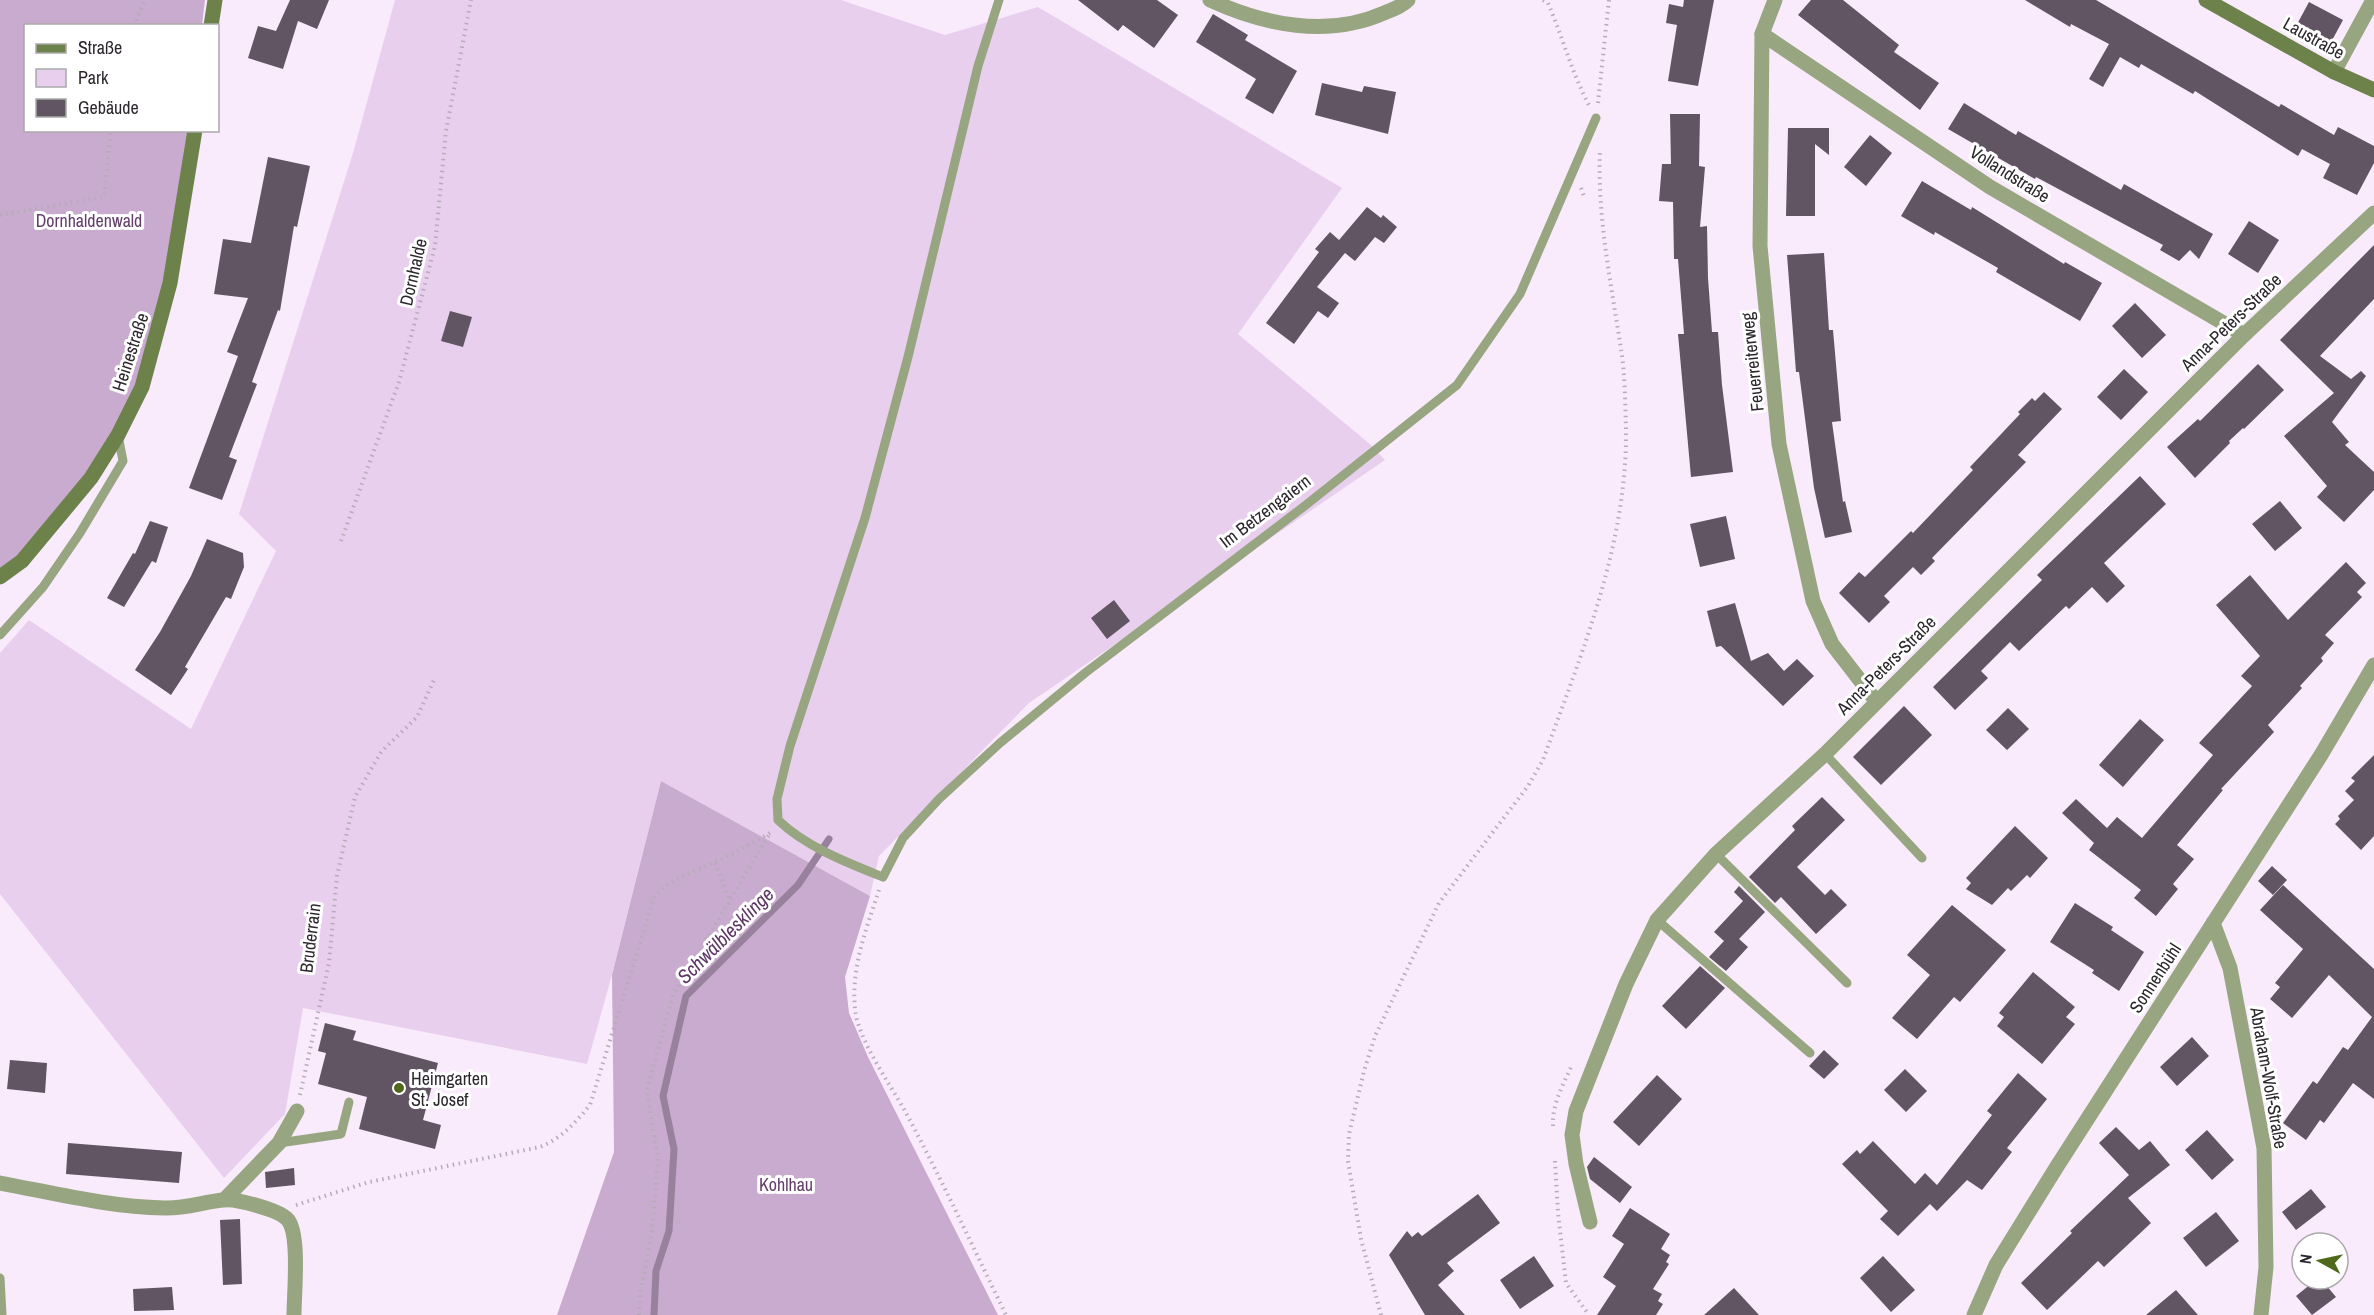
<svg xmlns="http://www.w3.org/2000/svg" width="2374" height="1315" font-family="'Archivo Narrow',sans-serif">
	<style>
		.green { fill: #e9cfee }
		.forest { fill: #c9abcf }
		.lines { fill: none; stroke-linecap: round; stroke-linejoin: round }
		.stream { stroke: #98819c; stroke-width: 7 }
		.building { fill: #615563 }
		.path { stroke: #b6abb9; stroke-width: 4; stroke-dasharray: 1.5 4.5; stroke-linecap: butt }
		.lane { stroke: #97a681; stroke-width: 9 }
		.street { stroke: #97a681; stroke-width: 15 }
		.secondary { stroke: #6d824b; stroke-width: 15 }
		.poi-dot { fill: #4f6819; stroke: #fff; stroke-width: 2 }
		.labels { text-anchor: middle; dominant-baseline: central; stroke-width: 6; stroke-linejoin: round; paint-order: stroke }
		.street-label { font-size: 18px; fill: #2c272d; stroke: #fff }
		.park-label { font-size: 18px; fill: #643d6d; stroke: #fff }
		.poi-label { font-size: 18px; fill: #2c272d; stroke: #fff; text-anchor: start }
		.water-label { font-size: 20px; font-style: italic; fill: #5d3666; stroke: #fff }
	</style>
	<rect width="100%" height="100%" fill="#f9ebfc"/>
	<path class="green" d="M395,0H841L945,35L1038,7L1342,188L1238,334L1371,445L1385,460L1029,703L879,856L870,896L661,781L612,975L587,1064L303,1008L285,1114L224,1178L0,894V653L29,620L191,729L276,551L239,514L353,153Z"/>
	<g class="forest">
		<path d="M0,0H205L202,25L26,26V130L190,131L170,283L118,435L0,577Z"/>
		<path d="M661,781L870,896L845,977L849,1013L868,1057L998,1315H557L614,1152L612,975Z"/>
	</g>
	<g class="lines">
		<path class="stream" d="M654,1315L656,1271L669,1231L674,1149L663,1096L686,996L798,885L829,839"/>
	</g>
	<g class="building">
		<path d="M290,0H329L317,29L298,21L283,69L248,58L258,26L276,31Z"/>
		<path d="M1078,0H1157L1178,15L1154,48L1123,25L1118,31Z"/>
		<path d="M1684,0H1714L1698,86L1668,81L1677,25L1666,23L1669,4L1683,7Z"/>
		<path d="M1811,0H1843L1899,45L1894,52L1939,83L1920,110L1798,15Z"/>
		<path d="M2025,0H2096L2279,107L2281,104L2334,135L2338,127L2374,146V163L2357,195L2323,178L2330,164L2302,149L2298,156L2195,91L2193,94L2141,64L2139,68L2120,57L2103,87L2089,79L2109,44L2071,24L2070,27Z"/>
		<path d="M2309,2L2343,20L2329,46L2295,28Z"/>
		<path d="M1213,14L1248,35L1245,40L1297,71L1273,114L1245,98L1256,79L1196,42Z"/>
		<path d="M1322,83L1362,92L1364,86L1396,92L1388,134L1315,115Z"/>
		<path d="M1964,103L2016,135L2018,131L2121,190L2124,184L2213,234L2199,259L2190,250L2179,261L2160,250L2163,245L2036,177L2035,179L1948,129Z"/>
		<path d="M1670,114H1700L1699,166L1705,167L1700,227L1707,226L1708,278L1712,332H1718L1722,385L1733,472L1691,477L1678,334H1684L1678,259H1674L1673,202L1659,201L1662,164H1671Z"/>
		<path d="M1788,128H1829V155L1815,144V216H1786Z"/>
		<path d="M1870,135L1892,153L1866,186L1844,167Z"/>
		<path d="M268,157L310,166L297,227L294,226L280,311L278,310L252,382L257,384L229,457L237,460L222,500L189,488L238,356L227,352L248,298L214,294L223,239L251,243Z"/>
		<path d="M1922,181L1971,210L1972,207L2064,264L2065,262L2102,283L2080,321L1996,272L1998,268L1935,232L1934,235L1901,216Z"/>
		<path d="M1367,207L1381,218L1383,215L1397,227L1384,243L1375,237L1355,261L1345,253L1317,287L1339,303L1328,318L1318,311L1294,344L1266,323L1319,252L1315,249L1330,232L1339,240Z"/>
		<path d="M2249,221L2279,240L2258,273L2228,254Z"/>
		<path d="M2374,245V299L2320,356L2351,379L2361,371L2366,376L2332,422L2349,442L2345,445L2374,472V490L2344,522L2317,497L2327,486L2284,436L2334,393L2280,340Z"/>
		<path d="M1824,253L1829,330H1833L1841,421L1832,422L1843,502L1845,501L1852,532L1825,538L1814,488L1799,372H1796L1787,255Z"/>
		<path d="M2135,303L2166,335L2142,358L2112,326Z"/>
		<path d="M450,311L472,317L463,347L441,341Z"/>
		<path d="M2258,364L2284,390L2244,429L2243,428L2229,441L2230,443L2195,478L2167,447L2198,419L2200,421Z"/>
		<path d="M2124,369L2148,392L2121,420L2097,397Z"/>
		<path d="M2044,392L2062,409L2018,455L2026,462L1932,558L1935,561L1921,575L1913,567L1884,596L1890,602L1869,623L1839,593L1859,572L1865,577L1911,531L1913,533L1973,470L1970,467L2020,414L2018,412L2032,398L2035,401Z"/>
		<path d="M2140,476L2166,504L2104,563L2125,586L2107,603L2092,587L2069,609L2066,606L2019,651L2010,642L1981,671L1988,678L1955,710L1933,687L2042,580L2037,575Z"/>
		<path d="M2280,501L2302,528L2275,551L2252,524Z"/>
		<path d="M1726,516L1735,559L1700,567L1690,524Z"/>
		<path d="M150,521L168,527L156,563L152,561L124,607L107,598L133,553L135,554Z"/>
		<path d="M207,539L243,553L244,567L231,599L226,597L185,667L188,669L171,695L135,670L160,632L191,576Z"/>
		<path d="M2346,562L2366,583L2357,592L2362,597L2325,635L2334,643L2321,658L2323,661L2300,686L2302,688L2268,725L2274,732L2221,789L2223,790L2177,845L2194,859L2173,884L2178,889L2156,916L2134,898L2141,890L2089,850L2094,843L2062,813L2076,799L2107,828L2117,817L2142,838L2213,755L2199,743L2252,686L2241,676L2260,656L2216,605L2250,575L2288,620Z"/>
		<path d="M1114,600L1130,621L1107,639L1091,618Z"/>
		<path d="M1735,603L1751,661L1768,653L1784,671L1797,659L1814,676L1783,706L1721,646L1716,647L1707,611Z"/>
		<path d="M1904,706L1932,735L1881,785L1853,757Z"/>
		<path d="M2008,708L2029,729L2007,750L1986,730Z"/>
		<path d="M2140,719L2164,740L2123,787L2099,765Z"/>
		<path d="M2374,755V836L2361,850L2335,824L2340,819L2338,816L2354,800L2345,791L2355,781L2351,778Z"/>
		<path d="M1822,797L1845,820L1797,867L1825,895L1831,889L1847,905L1816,934L1781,897L1775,903L1749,877L1795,830L1792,826Z"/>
		<path d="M2015,826L2048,858L2030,878L2027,875L2011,891L2008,888L1992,905L1966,889L1971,883L1966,878Z"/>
		<path d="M2272,866L2287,880L2273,895L2258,881Z"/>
		<path d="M2283,885L2374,969V1099L2353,1083L2324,1123L2320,1120L2306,1140L2283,1123L2313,1081L2317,1084L2343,1047L2348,1050L2372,1017L2329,975L2292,1018L2270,999L2280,987L2275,983L2303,949L2260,910Z"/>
		<path d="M1739,886L1765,912L1739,939L1748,947L1726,971L1709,957L1724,941L1714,932L1743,901L1734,892Z"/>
		<path d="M2075,903L2113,927L2111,930L2144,952L2119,991L2092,973L2094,970L2050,942Z"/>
		<path d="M1952,905L2006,950L1960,1002L1954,997L1917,1039L1892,1018L1930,975L1907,955Z"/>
		<path d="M1700,966L1725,988L1686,1029L1662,1006Z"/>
		<path d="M2033,972L2075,1007L2066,1017L2075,1024L2042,1064L1997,1026L2004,1017L1999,1013Z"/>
		<path d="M325,1023L356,1031L353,1040L438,1063L423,1120L441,1125L435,1149L359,1129L367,1097L318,1084L326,1053L318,1051Z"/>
		<path d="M2192,1037L2209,1056L2177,1086L2160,1067Z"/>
		<path d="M1824,1050L1839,1064L1824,1079L1809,1066Z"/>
		<path d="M10,1060L47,1063L45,1093L7,1089Z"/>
		<path d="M1905,1069L1927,1091L1906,1112L1884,1090Z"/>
		<path d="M2018,1073L2047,1099L2007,1148L2012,1152L1982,1190L1967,1180L1937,1211L1930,1204L1898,1236L1880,1219L1888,1211L1842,1164L1857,1150L1860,1154L1873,1141L1915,1184L1925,1173L1937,1185L1992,1115L1987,1111Z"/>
		<path d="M1657,1075L1682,1099L1639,1146L1613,1122Z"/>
		<path d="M2116,1127L2139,1150L2150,1141L2170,1165L2128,1198L2151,1223L2104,1267L2098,1261L2047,1310L2021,1283L2072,1233L2070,1231L2129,1175L2099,1143Z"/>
		<path d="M2207,1130L2234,1160L2212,1180L2185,1150Z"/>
		<path d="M68,1143L182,1152L179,1183L66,1174Z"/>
		<path d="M1594,1157L1632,1187L1620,1203L1590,1179L1587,1167Z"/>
		<path d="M294,1168L295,1185L266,1188L265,1172Z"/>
		<path d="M2311,1189L2326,1207L2296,1230L2282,1212Z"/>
		<path d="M1478,1194L1500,1223L1447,1263L1454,1271L1438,1285L1465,1315H1425L1389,1255L1407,1231L1412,1237L1418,1232L1422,1236Z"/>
		<path d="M1630,1208L1670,1234L1661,1249L1670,1255L1666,1262L1669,1264L1653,1289L1662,1294L1658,1301L1663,1304L1656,1315H1597L1616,1286L1603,1277L1624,1244L1612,1236Z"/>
		<path d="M2216,1212L2239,1241L2206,1267L2183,1238Z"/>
		<path d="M240,1219L242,1284L223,1285L220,1220Z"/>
		<path d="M1534,1256L1554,1286L1520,1309L1500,1280Z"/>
		<path d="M1883,1256L1915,1290L1891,1312L1860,1278Z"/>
		<path d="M2317,1279H2321L2336,1297L2312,1315L2296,1296Z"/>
		<path d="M172,1287L174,1310L134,1311L133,1289Z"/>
		<path d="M1734,1288L1759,1315H1704Z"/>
		<path d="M2176,1290L2198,1315H2146Z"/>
	</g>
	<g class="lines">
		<g class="path">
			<path d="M1543,0L1548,3C1563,38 1572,74 1590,107"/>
			<path d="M134,26L145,0"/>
			<path d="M1598,103L1609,0"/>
			<path d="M1581,188L1585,199"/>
			<path d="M0,215L104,197L111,130"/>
			<path d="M341,541L399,382L435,246L446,131L471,0"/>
			<path d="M715,863L730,901"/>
			<path d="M879,890C866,930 851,967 855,1009C858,1040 890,1084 905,1111C941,1178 973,1247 1006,1315"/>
			<path d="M300,1095L329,963L337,876L355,797L381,752L417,717L434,680"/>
			<path d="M1553,1126C1552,1104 1563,1085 1572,1065"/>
			<path d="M1555,1161L1558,1213L1566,1283L1589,1315"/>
			<path d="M296,1205L369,1182L540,1147C562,1138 575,1123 590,1105L654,898C668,879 694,872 715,862C734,854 752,843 770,833"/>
			<path d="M639,1315L640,1294L652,1232L658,1160L647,1090L673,995L769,835"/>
			<path d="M1381,1315L1361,1239L1348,1161L1349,1134L1364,1071L1375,1036L1439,903L1528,786L1543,760C1582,652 1628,543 1626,426C1625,401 1625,373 1621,349C1611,283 1597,216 1600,150"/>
		</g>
		<g class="lane">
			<path d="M999,0L978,66L908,357L865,518L790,746L777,799L778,820C806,847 848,863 883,877L903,838L939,799L1000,743L1085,673L1302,508L1457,385L1520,294L1596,118"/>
			<path d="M0,635L43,587L80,533L123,461L118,435"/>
			<path d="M1825,754L1922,858"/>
			<path d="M1716,854L1847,983"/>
			<path d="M1657,920L1810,1053"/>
			<path d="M279,1143L341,1134L349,1102"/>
			<path d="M0,1278L2,1315"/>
		</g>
		<g class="street">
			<path d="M1210,0C1264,25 1328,38 1384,13C1392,10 1401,7 1408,0"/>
			<path d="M1775,0L1762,34L1760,246L1779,444L1813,601L1832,644L1876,701"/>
			<path d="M1762,34L1990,187L2244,335"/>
			<path d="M2334,72L2373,0"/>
			<path d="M2213,923L2230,968L2264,1148L2266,1267L2261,1315"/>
			<path d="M0,1183C54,1193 109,1207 164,1208C184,1209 203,1202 223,1200C235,1198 280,1210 288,1220C300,1235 294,1294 294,1315"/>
			<path d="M225,1199L279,1143L297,1111"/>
			<path d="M1590,1222L1576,1164L1572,1135L1576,1111L1626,984L1657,920L1716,854L1825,754L2244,335L2374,213"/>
			<path d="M1974,1315L1996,1265L2056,1168L2321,755L2374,665"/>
		</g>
		<g class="secondary">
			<path d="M2206,0L2334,72L2374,90"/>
			<path d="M211,26L215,0"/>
			<path d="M0,577L22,561L91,478L118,435L142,387L170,283L195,130"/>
		</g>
	</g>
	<circle class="poi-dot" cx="399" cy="1088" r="6"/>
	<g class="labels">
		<g class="street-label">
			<text transform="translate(2314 38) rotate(29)">Laustraße</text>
			<text transform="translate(2010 174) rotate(32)">Vollandstraße</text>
			<text transform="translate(413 272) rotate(-77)">Dornhalde</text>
			<text transform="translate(2231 322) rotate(-44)">Anna-Peters-Straße</text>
			<text transform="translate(130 352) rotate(-72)">Heinestraße</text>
			<text transform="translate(1752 362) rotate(-96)">Feuerreiterweg</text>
			<text transform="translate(1265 511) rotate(-37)">Im Betzengaiern</text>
			<text transform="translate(1886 665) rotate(-45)">Anna-Peters-Straße</text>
			<text transform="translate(310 938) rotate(-83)">Bruderrain</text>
			<text transform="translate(2155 978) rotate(-57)">Sonnenbühl</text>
			<text transform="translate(2269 1078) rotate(80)">Abraham-Wolf-Straße</text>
		</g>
		<g class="park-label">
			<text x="89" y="220">Dornhaldenwald</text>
			<text x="786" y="1184">Kohlhau</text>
		</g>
		<g class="poi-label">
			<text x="411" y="1078">Heimgarten<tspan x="411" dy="21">St. Josef</tspan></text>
		</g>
		<g class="water-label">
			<text transform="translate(725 935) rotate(-45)">Schwälblesklinge</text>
		</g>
	</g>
	<rect x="24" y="24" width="195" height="108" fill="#ffffff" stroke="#aba9ab" stroke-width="1.5"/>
	<rect x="36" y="44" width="30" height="9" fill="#6d824b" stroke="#aba9ab" stroke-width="1.5"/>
	<text x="78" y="54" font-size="18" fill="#2c272d">Straße</text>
	<rect x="36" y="69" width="30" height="18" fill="#e9cfee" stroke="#aba9ab" stroke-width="1.5"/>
	<text x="78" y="84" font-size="18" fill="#2c272d">Park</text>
	<rect x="36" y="99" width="30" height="18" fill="#615563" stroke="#aba9ab" stroke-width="1.5"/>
	<text x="78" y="114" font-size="18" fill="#2c272d">Gebäude</text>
	<g transform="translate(2320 1261) rotate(278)"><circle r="28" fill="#ffffff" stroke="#aba9ab" stroke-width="1.5"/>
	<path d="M0-4.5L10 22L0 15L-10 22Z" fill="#4f6819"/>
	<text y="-9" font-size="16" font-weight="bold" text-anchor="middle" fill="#2c272d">N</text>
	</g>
</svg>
